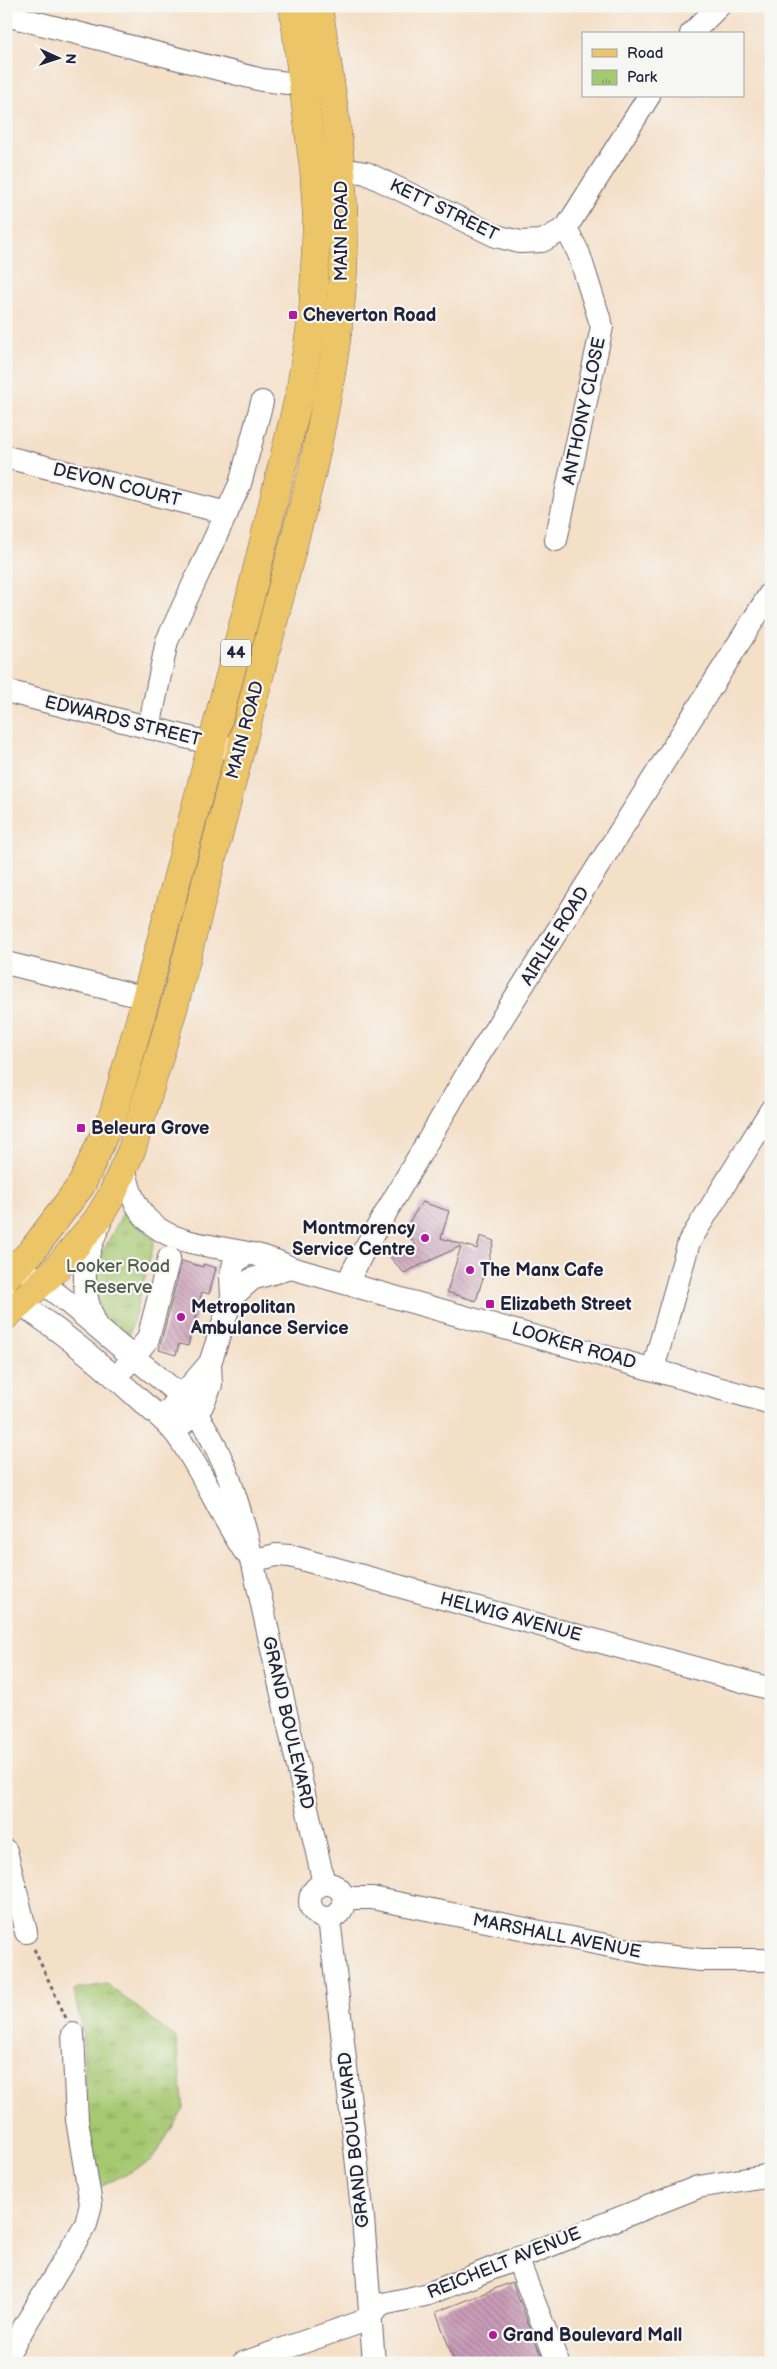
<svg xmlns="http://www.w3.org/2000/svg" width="777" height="2369" font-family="'Balsamiq Sans',sans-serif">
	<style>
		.park { fill: url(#park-tufts); stroke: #647556 }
		.building { fill: url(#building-back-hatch) }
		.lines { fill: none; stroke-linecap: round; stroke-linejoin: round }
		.minor-casing { stroke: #6c646c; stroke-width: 24 }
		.major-casing { stroke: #6c646c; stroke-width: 29 }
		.path { stroke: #6c646c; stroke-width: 3; stroke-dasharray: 4 4; stroke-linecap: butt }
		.minor { stroke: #fff; stroke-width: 22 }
		.major { stroke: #ecc569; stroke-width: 28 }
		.poi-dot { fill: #b5179e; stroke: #f6f6f2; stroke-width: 2 }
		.labels { text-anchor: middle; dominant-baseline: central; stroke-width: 4.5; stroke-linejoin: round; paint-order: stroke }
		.shield { fill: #f6f6f2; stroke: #626272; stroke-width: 1 }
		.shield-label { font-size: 16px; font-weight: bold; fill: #22223b }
		.street-label { font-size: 18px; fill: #22223b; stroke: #f6f6f2 }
		.poi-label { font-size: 18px; font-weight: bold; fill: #22223b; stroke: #f6f6f2; text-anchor: start }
		.park-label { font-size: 18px; fill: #505c4e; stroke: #f6f6f2 }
	</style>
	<defs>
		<pattern id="park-tufts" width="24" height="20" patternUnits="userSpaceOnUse" patternTransform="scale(1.25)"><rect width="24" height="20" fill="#a6c871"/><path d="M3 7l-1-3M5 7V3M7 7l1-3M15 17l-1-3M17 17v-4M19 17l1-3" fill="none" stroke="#87a25e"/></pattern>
		<pattern id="building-back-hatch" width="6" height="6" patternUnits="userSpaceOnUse" patternTransform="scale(1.25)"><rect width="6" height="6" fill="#c99cb7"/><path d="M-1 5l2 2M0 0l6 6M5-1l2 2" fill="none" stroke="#a37f96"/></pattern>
	</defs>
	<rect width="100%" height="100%" fill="#f6f6f2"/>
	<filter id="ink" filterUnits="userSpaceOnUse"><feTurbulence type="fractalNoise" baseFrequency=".02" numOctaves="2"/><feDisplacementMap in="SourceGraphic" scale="10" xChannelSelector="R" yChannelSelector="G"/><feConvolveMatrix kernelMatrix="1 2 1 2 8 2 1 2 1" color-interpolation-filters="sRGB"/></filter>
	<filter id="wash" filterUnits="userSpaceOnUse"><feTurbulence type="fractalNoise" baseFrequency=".0096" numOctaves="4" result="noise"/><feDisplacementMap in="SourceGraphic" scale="20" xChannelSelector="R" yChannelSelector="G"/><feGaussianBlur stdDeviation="1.12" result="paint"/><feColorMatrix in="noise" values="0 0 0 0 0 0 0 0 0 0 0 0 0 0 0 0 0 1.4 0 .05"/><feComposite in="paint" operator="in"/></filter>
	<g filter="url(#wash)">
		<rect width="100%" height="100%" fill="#f4dfc7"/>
		<g class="park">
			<path d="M126,1207L134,1222L155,1239L128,1340L101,1317L93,1271Z"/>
			<path d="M107,1984L176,2038L184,2109L151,2161L98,2188L86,2109L83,2037L74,1990Z"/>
		</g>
		<g id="blocks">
			<g class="building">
				<path d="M422,1202L449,1211L441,1238L477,1249L480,1236L494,1241L476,1301L447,1292L461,1246L404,1273L389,1256L416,1244L403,1232Z"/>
				<path d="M182,1261L203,1267V1264L216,1268L209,1294L202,1292L188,1346L179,1344L176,1355L159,1350Z"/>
				<path d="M512,2282L543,2361L455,2363L436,2312Z"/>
			</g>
		</g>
	</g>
	<g filter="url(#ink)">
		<use href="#blocks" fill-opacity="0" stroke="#6c646c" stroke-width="1"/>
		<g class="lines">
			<g class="minor-casing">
				<g id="minor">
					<path d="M6,15L262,80L288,83L319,82"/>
					<path d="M691,34L719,6"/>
					<path d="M325,170L341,169L366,173L496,236L520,242L542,241L566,228L649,96"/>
					<path d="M6,457L227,513"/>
					<path d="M556,540L602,327L579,254L566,228"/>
					<path d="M6,691L229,748"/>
					<path d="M149,728L167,641L240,484L262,402"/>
					<path d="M6,963L146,998"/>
					<path d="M125,1169C140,1266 227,1233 291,1268L771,1403"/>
					<path d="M6,1260C46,1281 81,1314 116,1343C146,1368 184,1393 205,1427C225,1460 237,1499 247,1537L324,1884"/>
					<path d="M349,1284L352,1273L364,1250L467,1074L771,592"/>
					<path d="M6,1295C55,1325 98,1361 140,1400C152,1411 166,1421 176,1434C203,1471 219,1514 245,1552"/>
					<path d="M232,1297L252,1279L291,1268"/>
					<path d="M97,1326C78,1289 83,1259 100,1223"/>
					<path d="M125,1367L148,1339L169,1258"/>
					<path d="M653,1369L689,1242L771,1110"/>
					<path d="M170,1409L210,1363"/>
					<path d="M184,1423L202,1406L211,1385L210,1363L232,1297L231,1276L234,1263L247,1254"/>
					<path d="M251,1561L276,1555L290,1556L771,1689"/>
					<path d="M6,1851L26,1932"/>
					<circle cx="327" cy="1901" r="17"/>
					<path d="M344,1898H372L655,1955L701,1960H771"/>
					<path d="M329,1918L363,2218L374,2363"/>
					<path d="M517,2258L558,2363"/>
					<path d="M6,2357L86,2224L91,2204L77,2120L73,2034"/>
					<path d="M243,2363L361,2322L383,2304L425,2295L698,2187L771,2175"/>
				</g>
			</g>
			<g class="major-casing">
				<g id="major">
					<path d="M6,1277L32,1251L82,1184L113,1115L146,998L250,598L300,392L313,312L317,219L314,171L293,6"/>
					<path d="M6,1316L56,1269L97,1220L111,1197L132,1149L175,1003L312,472C328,395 344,318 344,239C344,162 331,83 318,6"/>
				</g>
			</g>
			<path class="path" d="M34,1949L66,2018"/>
			<use href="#minor" class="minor"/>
			<use href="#major" class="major"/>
		</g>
	</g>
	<g class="poi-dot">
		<rect x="288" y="310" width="10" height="10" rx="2.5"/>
		<rect x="76" y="1123" width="10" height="10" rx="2.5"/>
		<circle cx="425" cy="1238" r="5"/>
		<circle cx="470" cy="1270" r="5"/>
		<rect x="485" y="1299" width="10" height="10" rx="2.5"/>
		<circle cx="181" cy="1317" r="5"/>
		<circle cx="493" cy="2335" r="5"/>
	</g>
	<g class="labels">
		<rect class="shield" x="221" y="639.5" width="30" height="27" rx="4"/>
		<g class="shield-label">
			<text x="236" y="653">44</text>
		</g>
		<g class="street-label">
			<text transform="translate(444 210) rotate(26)">KETT STREET</text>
			<text transform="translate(341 231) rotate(-90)">MAIN ROAD</text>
			<text transform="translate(584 411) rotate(-78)">ANTHONY CLOSE</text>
			<text transform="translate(117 485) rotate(14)">DEVON COURT</text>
			<text transform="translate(123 721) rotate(14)">EDWARDS STREET</text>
			<text transform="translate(245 730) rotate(-75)">MAIN ROAD</text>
			<text transform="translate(555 936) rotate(-58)">AIRLIE ROAD</text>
			<text transform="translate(574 1346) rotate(16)">LOOKER ROAD</text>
			<text transform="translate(511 1617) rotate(15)">HELWIG AVENUE</text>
			<text transform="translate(288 1723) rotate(77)">GRAND BOULEVARD</text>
			<text transform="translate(557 1936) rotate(11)">MARSHALL AVENUE</text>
			<text transform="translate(354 2140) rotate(-96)">GRAND BOULEVARD</text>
			<text transform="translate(504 2263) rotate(-22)">REICHELT AVENUE</text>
		</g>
		<g class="poi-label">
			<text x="303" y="315">Cheverton Road</text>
			<text x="91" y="1128">Beleura Grove</text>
			<text x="415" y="1228" text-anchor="end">Montmorency<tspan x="415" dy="21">Service Centre</tspan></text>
			<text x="480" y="1270">The Manx Cafe</text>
			<text x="500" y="1304">Elizabeth Street</text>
			<text x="191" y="1307">Metropolitan<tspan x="191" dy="21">Ambulance Service</tspan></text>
			<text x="503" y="2335">Grand Boulevard Mall</text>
		</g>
		<g class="park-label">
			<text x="118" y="1266">Looker Road<tspan x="118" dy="21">Reserve</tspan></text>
		</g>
	</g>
	<rect width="777" height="2369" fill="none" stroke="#f6f6f2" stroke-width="25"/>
	<rect x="582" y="32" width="162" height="65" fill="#f6f6f2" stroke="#a1a1a9"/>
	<rect x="592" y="49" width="25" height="8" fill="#ecc569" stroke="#a1a1a9"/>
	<text x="627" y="58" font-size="15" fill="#22223b">Road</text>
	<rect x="592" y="70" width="25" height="15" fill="url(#park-tufts)" stroke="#a1a1a9"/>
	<text x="627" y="82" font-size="15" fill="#22223b">Park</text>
	<g transform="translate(58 58) rotate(93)" stroke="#f6f6f2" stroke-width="4" paint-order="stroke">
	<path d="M0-4L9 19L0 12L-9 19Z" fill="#22223b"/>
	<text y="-8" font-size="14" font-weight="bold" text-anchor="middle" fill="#22223b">N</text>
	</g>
</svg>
